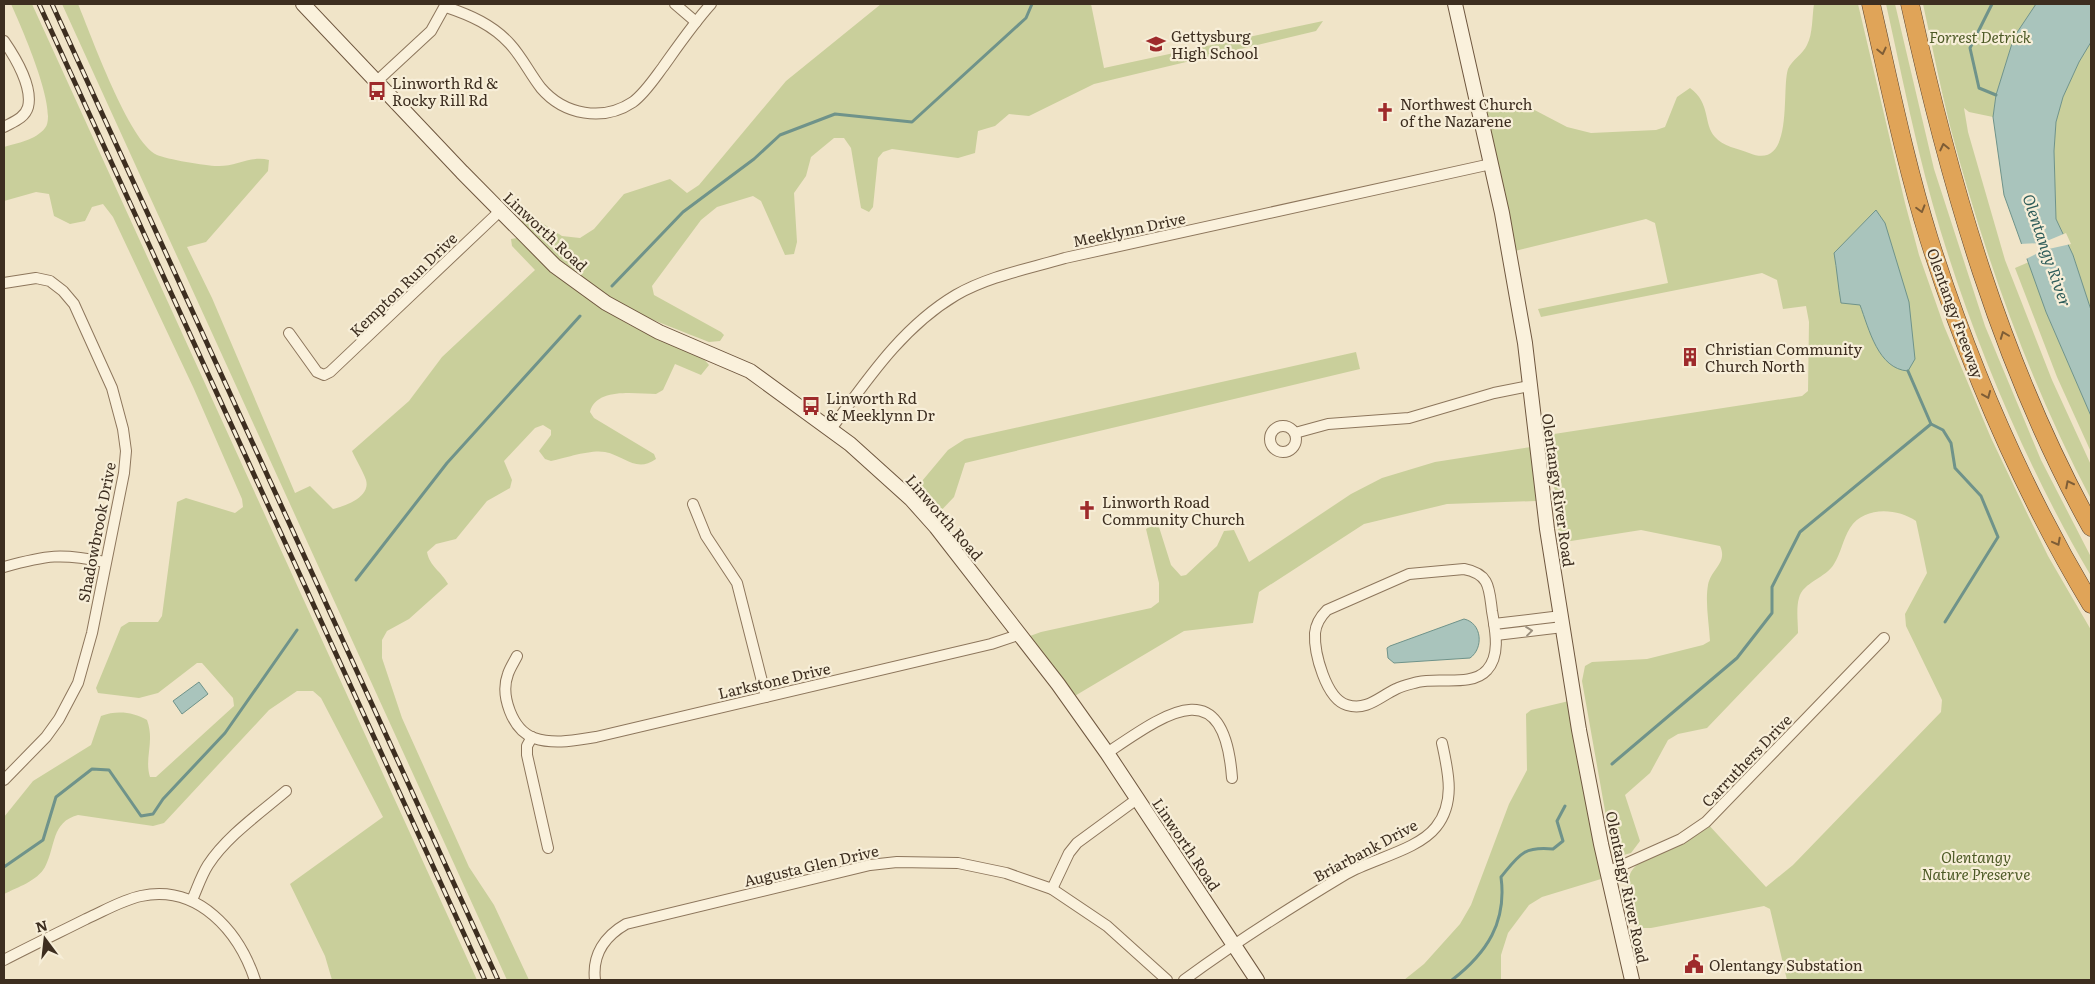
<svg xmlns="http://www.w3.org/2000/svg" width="2095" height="984" font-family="Literata,serif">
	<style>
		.green { fill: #c9cf9b }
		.water { fill: #a9c4bc; stroke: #6f938a }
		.pier { fill: #f0e4c8 }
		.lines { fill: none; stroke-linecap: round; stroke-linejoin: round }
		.stream { stroke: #6f938a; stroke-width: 3 }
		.street-casing { stroke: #8d765c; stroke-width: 12 }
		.secondary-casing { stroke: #6f573f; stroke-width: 16 }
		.highway-casing { stroke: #5b4430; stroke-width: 19 }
		.street { stroke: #faf1dc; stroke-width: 10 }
		.secondary { stroke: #faf1dc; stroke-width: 14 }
		.highway { stroke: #e0a458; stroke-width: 18 }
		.rail-casing { stroke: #3d2e20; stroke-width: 5 }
		.rail { stroke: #f7eed8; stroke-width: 3; stroke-dasharray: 9; stroke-linecap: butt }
		.oneway { stroke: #7e5d36 }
		.oneway2 { stroke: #9c907e }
		.labels { text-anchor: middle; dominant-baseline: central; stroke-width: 4.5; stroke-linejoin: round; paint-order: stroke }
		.poi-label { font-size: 15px; fill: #3d2e20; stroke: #f7eed8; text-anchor: start }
		.park-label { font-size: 15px; font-style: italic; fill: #4d5a26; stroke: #f7eed8 }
		.street-label { font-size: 15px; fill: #3d2e20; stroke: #f7eed8 }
		.water-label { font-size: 16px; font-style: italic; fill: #2f5d5a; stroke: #f7eed8 }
	</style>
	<rect width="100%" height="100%" fill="#f0e4c8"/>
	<g class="green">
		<path d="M11,4H32L477,980H332L325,956L290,884L383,817L321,698L313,691H297L269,710L164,823L153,826L78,815C51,822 56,846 45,867C37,881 18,887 4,894V817L33,781L91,745L101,716C117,710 133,712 147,720C155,742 144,758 150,777H156L234,706L233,698L202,663H197L158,693L139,698L98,693L96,688L121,627L129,622H158L162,616L177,502L186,498L235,513L243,507L242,499L194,389L113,217L103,204L92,207L85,221L70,224L54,216L49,194L36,192L4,201V147C17,143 36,140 45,128C59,111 20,24 11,4Z"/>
		<path d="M62,4H78C91,35 129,142 157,155C166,159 206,166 217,166C235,167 251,155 269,160L268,171L206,242L187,247L212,298L295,493L310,486L333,509C345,506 371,497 366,480C363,471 356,460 352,451L409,401L442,357L535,270L512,246L511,239L517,238C558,275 601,314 653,336C671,344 698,349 709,365L701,375L675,364L663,390L656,394C636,394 596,387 590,412L594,418L654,454L656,459C636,473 625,456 605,452C592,449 564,458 551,461L545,459L539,451L551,435V430L543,425L535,428L504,461L512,480L510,488L487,501L456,539L436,544L427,552C430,567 441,571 448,584L409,619L387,631L382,640V658L402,718L469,867L494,905L529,980H507Z"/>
		<path d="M881,4H1091L1104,68L1323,21L1316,31L1094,84L1029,116L1009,114L995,126L978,131L975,153L958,158L892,149L883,152L878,158L873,207L869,212L861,208L851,148L844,138H834L811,157L806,176L794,193L797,242L794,254L785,255L761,201L753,196L717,207L701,220L652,286L654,295L721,332L724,335L720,341L709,342C682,331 653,321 627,308C586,286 552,254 520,222L528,214L562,236L580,238L594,229L624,194L670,179L687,193L699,185L786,81Z"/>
		<path d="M1814,4H1858L1905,203L1919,255L1944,326L1991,438L2025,509L2048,556L2091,630V980H1787L1770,909L1764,906L1651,928H1640L1631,922C1630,908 1623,885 1631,872C1642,854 1687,833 1706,822L1766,887L1793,865L1941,712L1942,700L1906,626L1905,614L1927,573L1916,521C1897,508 1864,506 1850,528C1843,539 1841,553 1834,564C1826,578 1803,582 1799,598C1796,608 1798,622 1798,633L1707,728L1678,734L1668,740L1650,773L1625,795L1640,841L1631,853L1616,857L1612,850L1582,681L1585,666L1592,662L1647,659L1703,645L1710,641C1709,623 1705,602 1708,585C1711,569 1728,563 1720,546L1641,530L1571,541L1559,537L1552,465L1547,455L1545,440L1554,434L1802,396L1808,391L1809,322L1806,306L1783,309L1777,280L1762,273L1541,317L1538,309L1668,283L1655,223L1646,219L1515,251L1487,111L1502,104L1521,103L1567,127L1591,133L1656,130L1665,127L1677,97L1690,88C1711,103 1703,124 1715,137C1722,146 1739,149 1749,153C1795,172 1781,90 1788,69C1792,60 1803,54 1807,45C1813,34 1812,16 1814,4Z"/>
		<path d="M1886,4H1895L1934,169L1985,326L2041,460L2091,557V576C2017,451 1953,293 1919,152C1907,103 1897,53 1886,4Z"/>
		<path d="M1923,4H2036L2014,37L1996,95L1993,117L1969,112L1964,108L1968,132L2005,260L2052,380L2091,465V499C2029,381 1984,255 1950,126C1940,86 1932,45 1923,4Z"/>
		<path d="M2091,42V310L2073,255L2056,219L2054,151L2056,122L2063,97L2079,62Z"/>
		<path d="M2029,262L2046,312L2091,416V452L2057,377L2015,268Z"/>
		<path d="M1356,352L1360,369L965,463L954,497L935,517L912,493L948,450L965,439Z"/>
		<path d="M1531,447L1536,501L1447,504L1364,524L1259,592L1253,623L1184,631L1073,697L1030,636L1041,632L1151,608L1159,602V583L1146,529L1151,526L1159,527L1171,565L1181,576L1186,575L1217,546L1224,531L1234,530L1249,562L1351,494L1382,478L1435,462Z"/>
		<path d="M1569,701L1601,879L1542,897L1529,905L1508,933L1501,955V980H1404L1424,964L1460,924L1471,905L1509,804L1527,770L1526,714L1531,710Z"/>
	</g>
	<g class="water">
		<path d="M2036,4H2091V42L2079,62L2063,97L2056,122L2054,151L2056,219L2073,255L2091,310V416L2046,312L2004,195L1993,117L1996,95L2014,37Z"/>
		<path d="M1876,210L1885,223L1909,302L1915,359L1908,371C1878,369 1869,329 1860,305L1841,303C1838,286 1837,270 1834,253Z"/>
		<path d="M1464,619C1482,623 1484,648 1470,658L1394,663L1388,658L1387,648L1390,646Z"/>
		<path d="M199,682L208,694L182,714L173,701Z"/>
	</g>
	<path class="pier" d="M2066,233L2071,244L2044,250L2026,259L2020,244L2042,243Z"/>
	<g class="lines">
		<g class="stream">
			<path d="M1992,4L1970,48L1979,88L1996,95"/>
			<path d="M612,286L683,212L754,159L780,135L835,114L912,122L1026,18L1032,4"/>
			<path d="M1908,371L1931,424L1943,430L1951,443L1955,468L1981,496L1998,537L1945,622"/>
			<path d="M356,580L447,463L580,316"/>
			<path d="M1612,764L1737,658L1772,613V587L1800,532L1931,424"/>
			<path d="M4,867L43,840L56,797L92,769L109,770L141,816L153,814L163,799L225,733L297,630"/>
			<path d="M1452,980C1487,953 1507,922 1501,877C1519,855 1523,846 1553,849L1563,841L1557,821L1565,806"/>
		</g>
		<g class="street-casing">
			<g id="street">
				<path d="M675,4L696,22"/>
				<path d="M446,7C470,15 493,25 510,44C522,57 530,74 541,88C564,115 603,122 633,102C645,93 654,79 663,67C678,46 693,24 711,4"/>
				<path d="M4,41C15,57 33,87 28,107C25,118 13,122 4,127"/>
				<path d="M377,81L431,31L446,4"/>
				<path d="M4,283L36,278L50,281L63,291L74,304L112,388L123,429L126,451L124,473L92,633L78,683L59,719L46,737L4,780"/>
				<path d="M289,333L317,372L324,375L330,372L500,211"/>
				<circle cx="1283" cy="439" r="13"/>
				<path d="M831,429C867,380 902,327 956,295C989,276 1028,269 1065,258L1491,164"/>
				<path d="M1295,433L1328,424L1409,418L1494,393L1529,386"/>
				<path d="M693,504L706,536L737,583L766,697"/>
				<path d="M4,567C47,555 61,553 105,562"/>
				<path d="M1464,569C1490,574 1489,588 1492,611C1495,629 1501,655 1487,670C1472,687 1439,677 1418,682C1411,684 1403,685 1396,689C1379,697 1367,711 1347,705C1326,699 1314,653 1315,633C1316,623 1321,616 1327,610L1409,574Z"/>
				<path d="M1494,624L1561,616"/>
				<path d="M1496,635L1563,627"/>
				<path d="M517,656C514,662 510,668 508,674C500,695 512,730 534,738C555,745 576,740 596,737L991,644L1021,634"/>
				<path d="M532,737L527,746V755L548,848"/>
				<path d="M1107,753C1165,714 1224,669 1232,778"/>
				<path d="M1607,872L1681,839L1706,822L1884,638"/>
				<path d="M1052,889L1069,853L1077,843L1137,799"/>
				<path d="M192,900C197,889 201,876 208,865C227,836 259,814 286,791"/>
				<path d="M4,960C31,946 58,933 86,919C104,911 122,900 141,896C199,884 239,932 255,980"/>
				<path d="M595,980C592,955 605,936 626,924L870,865L897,862L958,863L1006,873L1052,889L1107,926L1167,980"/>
				<path d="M1184,980C1236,942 1291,907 1346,874C1372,859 1418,850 1436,827C1456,802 1448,771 1442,743"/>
			</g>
		</g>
		<g class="secondary-casing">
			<g id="secondary">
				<path d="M303,4L462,172L555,266L606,303L659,332L750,371L850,444L911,499L936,527L1058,684L1107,753L1257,980"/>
				<path d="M1455,4L1502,213L1525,343L1547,529L1579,730L1601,844L1632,980"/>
			</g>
		</g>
		<g class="highway-casing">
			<g id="highway">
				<path d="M1871,4C1889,82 1905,162 1929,239C1969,365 2023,491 2091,604"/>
				<path d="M1910,4C1950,185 2001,364 2091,527"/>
			</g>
		</g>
		<use href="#street" class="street"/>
		<use href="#secondary" class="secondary"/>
		<use href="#highway" class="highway"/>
		<g class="rail-casing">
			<g id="rail">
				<path d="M39,4L485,980"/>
				<path d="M52,4L498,980"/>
			</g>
		</g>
		<use href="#rail" class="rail"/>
	</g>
	<defs><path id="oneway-chevron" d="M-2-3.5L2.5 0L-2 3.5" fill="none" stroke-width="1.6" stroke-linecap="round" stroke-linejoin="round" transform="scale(1.25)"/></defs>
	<g class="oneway">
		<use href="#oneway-chevron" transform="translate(1882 51) rotate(77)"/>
		<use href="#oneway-chevron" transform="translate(1944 147) rotate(-103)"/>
		<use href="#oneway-chevron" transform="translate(1921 209) rotate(74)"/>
		<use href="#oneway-chevron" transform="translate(2004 335) rotate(-111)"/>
		<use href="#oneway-chevron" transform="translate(1987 395) rotate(67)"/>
		<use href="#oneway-chevron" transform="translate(2069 484) rotate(-117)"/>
		<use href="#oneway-chevron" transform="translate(2057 542) rotate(62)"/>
	</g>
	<use class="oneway2" href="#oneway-chevron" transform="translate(1529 631) rotate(-7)"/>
	<defs>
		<g id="school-bare" transform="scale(1.5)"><path d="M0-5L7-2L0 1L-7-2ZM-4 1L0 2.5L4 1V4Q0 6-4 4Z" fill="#9e2a2b" stroke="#f7eed8" stroke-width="2.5" paint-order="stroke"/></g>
		<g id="bus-bare" transform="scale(1.5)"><path d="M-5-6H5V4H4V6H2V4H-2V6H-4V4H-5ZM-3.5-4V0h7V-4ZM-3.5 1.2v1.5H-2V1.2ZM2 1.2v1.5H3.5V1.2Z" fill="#9e2a2b" stroke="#f7eed8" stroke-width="2.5" paint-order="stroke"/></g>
		<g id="church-bare" transform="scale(1.5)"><path d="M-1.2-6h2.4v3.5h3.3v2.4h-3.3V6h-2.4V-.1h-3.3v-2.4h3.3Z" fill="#9e2a2b" stroke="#f7eed8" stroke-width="2.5" paint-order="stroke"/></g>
		<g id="building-bare" transform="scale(1.5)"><path d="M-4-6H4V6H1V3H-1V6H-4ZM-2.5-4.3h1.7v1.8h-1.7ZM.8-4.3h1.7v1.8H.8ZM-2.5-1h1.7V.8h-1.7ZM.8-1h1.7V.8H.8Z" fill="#9e2a2b" stroke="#f7eed8" stroke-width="2.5" paint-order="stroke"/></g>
		<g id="civic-bare" transform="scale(1.5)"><path d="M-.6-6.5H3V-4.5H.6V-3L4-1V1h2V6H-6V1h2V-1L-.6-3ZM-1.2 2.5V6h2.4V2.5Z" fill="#9e2a2b" stroke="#f7eed8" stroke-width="2.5" paint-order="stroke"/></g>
	</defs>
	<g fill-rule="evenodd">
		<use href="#school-bare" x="1156" y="44"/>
		<use href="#bus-bare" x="377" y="91"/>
		<use href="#church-bare" x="1385" y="112"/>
		<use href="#building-bare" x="1690" y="357"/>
		<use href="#bus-bare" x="811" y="406"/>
		<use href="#church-bare" x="1087" y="510"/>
		<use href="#civic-bare" x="1694" y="964"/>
	</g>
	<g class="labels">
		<g class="poi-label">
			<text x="1171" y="35">Gettysburg<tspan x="1171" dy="17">High School</tspan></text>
			<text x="392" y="82">Linworth Rd &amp;<tspan x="392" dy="17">Rocky Rill Rd</tspan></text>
			<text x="1400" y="103">Northwest Church<tspan x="1400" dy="17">of the Nazarene</tspan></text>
			<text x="1705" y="348">Christian Community<tspan x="1705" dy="17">Church North</tspan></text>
			<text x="826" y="397">Linworth Rd<tspan x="826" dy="17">&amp; Meeklynn Dr</tspan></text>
			<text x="1102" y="501">Linworth Road<tspan x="1102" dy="17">Community Church</tspan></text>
			<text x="1709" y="964">Olentangy Substation</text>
		</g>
		<g class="park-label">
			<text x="1980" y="36">Forrest Detrick</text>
			<text x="1976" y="856">Olentangy<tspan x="1976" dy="17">Nature Preserve</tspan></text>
		</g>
		<g class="street-label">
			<text transform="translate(1129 229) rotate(-12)">Meeklynn Drive</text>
			<text transform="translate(546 231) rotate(43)">Linworth Road</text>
			<text transform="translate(403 284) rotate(-44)">Kempton Run Drive</text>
			<text transform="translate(1956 313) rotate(70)">Olentangy Freeway</text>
			<text transform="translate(1559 490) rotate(82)">Olentangy River Road</text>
			<text transform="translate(945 517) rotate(49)">Linworth Road</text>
			<text transform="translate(96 532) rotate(-79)">Shadowbrook Drive</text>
			<text transform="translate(774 680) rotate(-13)">Larkstone Drive</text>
			<text transform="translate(1746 760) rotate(-46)">Carruthers Drive</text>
			<text transform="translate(1187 844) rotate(56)">Linworth Road</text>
			<text transform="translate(1365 850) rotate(-28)">Briarbank Drive</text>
			<text transform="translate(811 865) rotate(-13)">Augusta Glen Drive</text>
			<text transform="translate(1628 887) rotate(78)">Olentangy River Road</text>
		</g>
		<g class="water-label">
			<text transform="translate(2048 250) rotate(71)">Olentangy River</text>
		</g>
	</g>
	<rect width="2095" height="984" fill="none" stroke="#3d2e20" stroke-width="10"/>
	<g transform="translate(45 939) rotate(345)" stroke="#f7eed8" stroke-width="4" paint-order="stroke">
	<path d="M0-4L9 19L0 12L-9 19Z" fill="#3d2e20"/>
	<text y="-8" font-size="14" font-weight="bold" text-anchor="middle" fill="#3d2e20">N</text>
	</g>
</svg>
